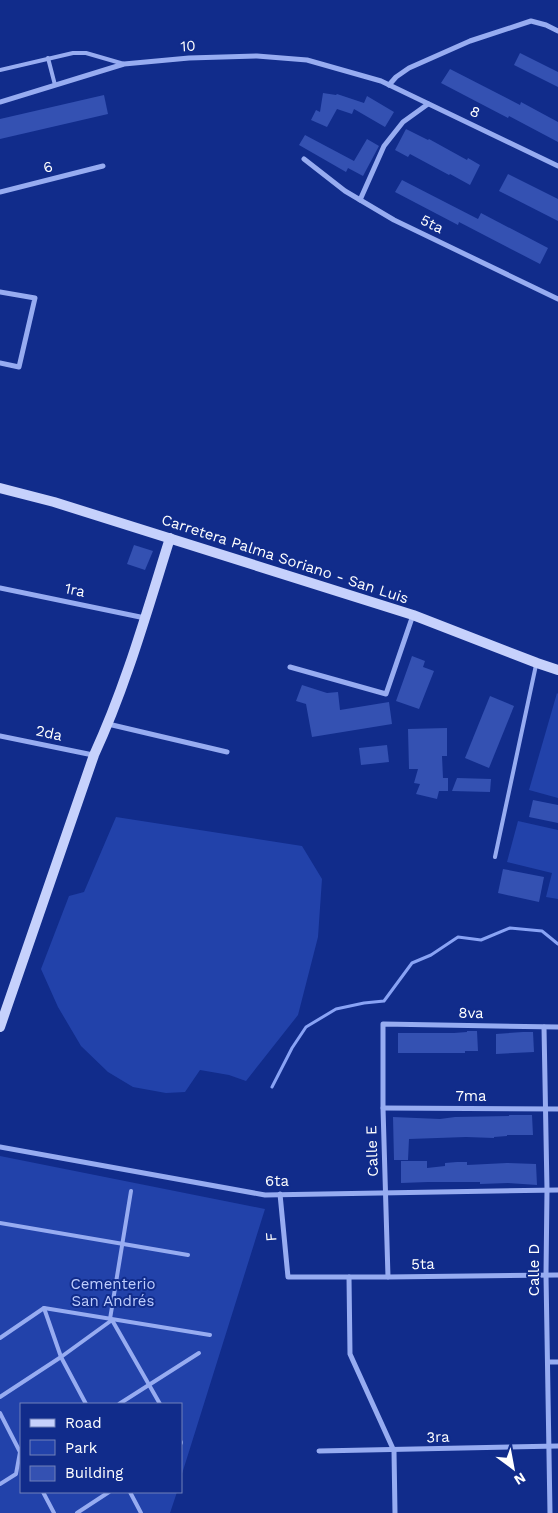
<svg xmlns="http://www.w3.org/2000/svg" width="558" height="1513" font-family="'Work Sans',sans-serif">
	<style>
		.green { fill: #2242aa }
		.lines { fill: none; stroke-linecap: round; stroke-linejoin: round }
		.stream { stroke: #89a3f5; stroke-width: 3 }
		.building { fill: #3451b2 }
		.lane { stroke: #97acf1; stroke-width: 4 }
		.street { stroke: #97acf1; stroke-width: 5 }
		.secondary { stroke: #c6d1fc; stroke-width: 10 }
		.labels { text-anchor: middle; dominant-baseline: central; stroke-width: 4; stroke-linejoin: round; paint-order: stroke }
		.street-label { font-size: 15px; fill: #fff; stroke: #112c8b }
		.park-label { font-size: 15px; fill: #becdfd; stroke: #112c8b }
	</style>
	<rect width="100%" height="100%" fill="#112c8b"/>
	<g class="green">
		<path d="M557,693L558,694V798L529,790Z"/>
		<path d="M116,817L302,846L322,879L318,937L298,1015L246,1081L229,1075L200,1070L185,1092L166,1093L133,1087L108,1072L81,1046L58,1007L41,969L69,896L84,892Z"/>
		<path d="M518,821L558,830V899L546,897L552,873L507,862Z"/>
		<path d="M0,1156L265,1209L181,1477V1404H21V1492H177L170,1513H0Z"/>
	</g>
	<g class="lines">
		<path class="stream" d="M272,1087L292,1048L306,1027L336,1009L364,1003L384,1001L412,963L431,955L458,937L481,940L510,928L542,931L558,944"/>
	</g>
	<g class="building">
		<path d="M520,53L558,72V87L514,65Z"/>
		<path d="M450,69L520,105L521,102L558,122V142L509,116L508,118L441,83Z"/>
		<path d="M323,93L336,95L337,94L364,103L367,96L394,112L385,127L354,109L352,114L337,109L327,127L311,120L316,110L320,112Z"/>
		<path d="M104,95L108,114L0,139V119Z"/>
		<path d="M406,129L428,140L429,139L467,160L468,158L480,165L470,185L450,174L449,175L410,154L408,157L395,150Z"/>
		<path d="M305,135L354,161L367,139L379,146L363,176L348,168L346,172L299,145Z"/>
		<path d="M508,174L558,199V221L499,191Z"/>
		<path d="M402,180L478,219L481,213L548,248L540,264L459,222L458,225L395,192Z"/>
		<path d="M134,545L153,551L145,570L127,564Z"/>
		<path d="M412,656L425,661L423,667L434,671L419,709L396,701Z"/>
		<path d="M302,685L327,693L338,692L340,710L389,702L392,724L312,737L306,704L296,701Z"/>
		<path d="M490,696L514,706L489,768L465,758Z"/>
		<path d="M447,728V756H442L443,778H448V791H439L437,799L416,794L420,784L414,783L418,769H409L408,729Z"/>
		<path d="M387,745L389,762L361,765L359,748Z"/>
		<path d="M457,778L491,779L490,792L452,791Z"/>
		<path d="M533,800L558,805V823L529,817Z"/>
		<path d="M503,869L544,877L539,902L498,893Z"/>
		<path d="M467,1031H477L478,1051H465V1053H398V1033H454L467,1032Z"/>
		<path d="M523,1032H533L534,1052L496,1054V1034Z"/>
		<path d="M509,1115H532L533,1135H507V1136L494,1137V1138L466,1137L409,1139L408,1160H394L393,1117L440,1119L455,1117L509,1116Z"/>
		<path d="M401,1161H427V1168L445,1166V1163L457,1162H467V1165L507,1163L536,1164L537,1185L508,1183L480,1184V1182H428L401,1183Z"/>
	</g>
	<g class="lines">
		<g class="lane">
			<path d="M48,58L55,85"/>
			<path d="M0,70L73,53H86L124,64"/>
			<path d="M495,857L536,665"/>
			<path d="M0,1223L188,1255"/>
			<path d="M44,1308L61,1357L86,1404"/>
			<path d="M110,1319L131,1191"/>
			<path d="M0,1338L44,1308L210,1335"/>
			<path d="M0,1397L61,1357L112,1320L160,1404"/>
			<path d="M119,1404L199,1353"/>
			<path d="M0,1413L20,1452L16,1474L0,1484"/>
			<path d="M181,1442V1443"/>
			<path d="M43,1492L54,1513"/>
			<path d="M130,1492L141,1513"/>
			<path d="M77,1513L109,1492"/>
		</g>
		<g class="street">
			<path d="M389,85L396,77L409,68L470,41L531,21L546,25L558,31"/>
			<path d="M0,102L124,64L189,58L257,56L307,60L381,81L558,166"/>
			<path d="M304,159L345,191L394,220L558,299"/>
			<path d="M0,192L103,166"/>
			<path d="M360,200L384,146L403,122L428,104"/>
			<path d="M0,292L35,298L19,367L0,363"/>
			<path d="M0,588L145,618"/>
			<path d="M290,667L386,694L413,615"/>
			<path d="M108,724L227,752"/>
			<path d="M0,736L93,755"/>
			<path d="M544,1027L547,1190L546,1275L550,1513"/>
			<path d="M383,1108L558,1109"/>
			<path d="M0,1147L265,1195L558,1190"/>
			<path d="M280,1194L288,1277H388L558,1275"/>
			<path d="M349,1277L350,1354L394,1451L395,1513"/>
			<path d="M388,1277L383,1108V1024L558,1027"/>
			<path d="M548,1362H558"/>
			<path d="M319,1451L558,1446"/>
		</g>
		<g class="secondary">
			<path d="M0,488L54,502L413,615L537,663L558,670"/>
			<path d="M0,1027L94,755C126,686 147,611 170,538"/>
		</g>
	</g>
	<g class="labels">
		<g class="street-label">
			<text transform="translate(188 46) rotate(-3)">10</text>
			<text transform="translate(475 112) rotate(25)">8</text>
			<text transform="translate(48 167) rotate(-14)">6</text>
			<text transform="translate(432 224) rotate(26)">5ta</text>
			<text transform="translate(285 559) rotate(18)">Carretera Palma Soriano - San Luis</text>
			<text transform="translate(75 590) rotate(12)">1ra</text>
			<text transform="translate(49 733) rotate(12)">2da</text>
			<text transform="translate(471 1013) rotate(1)">8va</text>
			<text x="471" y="1096">7ma</text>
			<text transform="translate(372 1151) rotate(-92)">Calle E</text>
			<text x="277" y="1181">6ta</text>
			<text transform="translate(271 1237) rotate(-95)">F</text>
			<text transform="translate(423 1264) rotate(-1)">5ta</text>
			<text transform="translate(534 1270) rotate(-90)">Calle D</text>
			<text transform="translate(438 1437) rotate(-2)">3ra</text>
		</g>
		<g class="park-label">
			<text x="113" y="1284">Cementerio<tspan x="113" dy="17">San Andrés</tspan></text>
		</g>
	</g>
	<rect x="20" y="1403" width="162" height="90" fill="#112c8b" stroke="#7080b9"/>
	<rect x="30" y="1419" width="25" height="8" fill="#c6d1fc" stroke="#7080b9"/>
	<text x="65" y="1428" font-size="15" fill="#ffffff">Road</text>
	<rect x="30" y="1440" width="25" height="15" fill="#2242aa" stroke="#7080b9"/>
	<text x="65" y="1453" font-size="15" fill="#ffffff">Park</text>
	<rect x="30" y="1466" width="25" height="15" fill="#3451b2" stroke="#7080b9"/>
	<text x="65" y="1478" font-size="15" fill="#ffffff">Building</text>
	<g transform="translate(513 1468) rotate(148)" stroke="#112c8b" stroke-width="4" paint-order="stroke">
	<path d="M0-4L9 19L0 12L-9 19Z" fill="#ffffff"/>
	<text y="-8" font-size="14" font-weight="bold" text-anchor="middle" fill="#ffffff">N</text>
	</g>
</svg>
